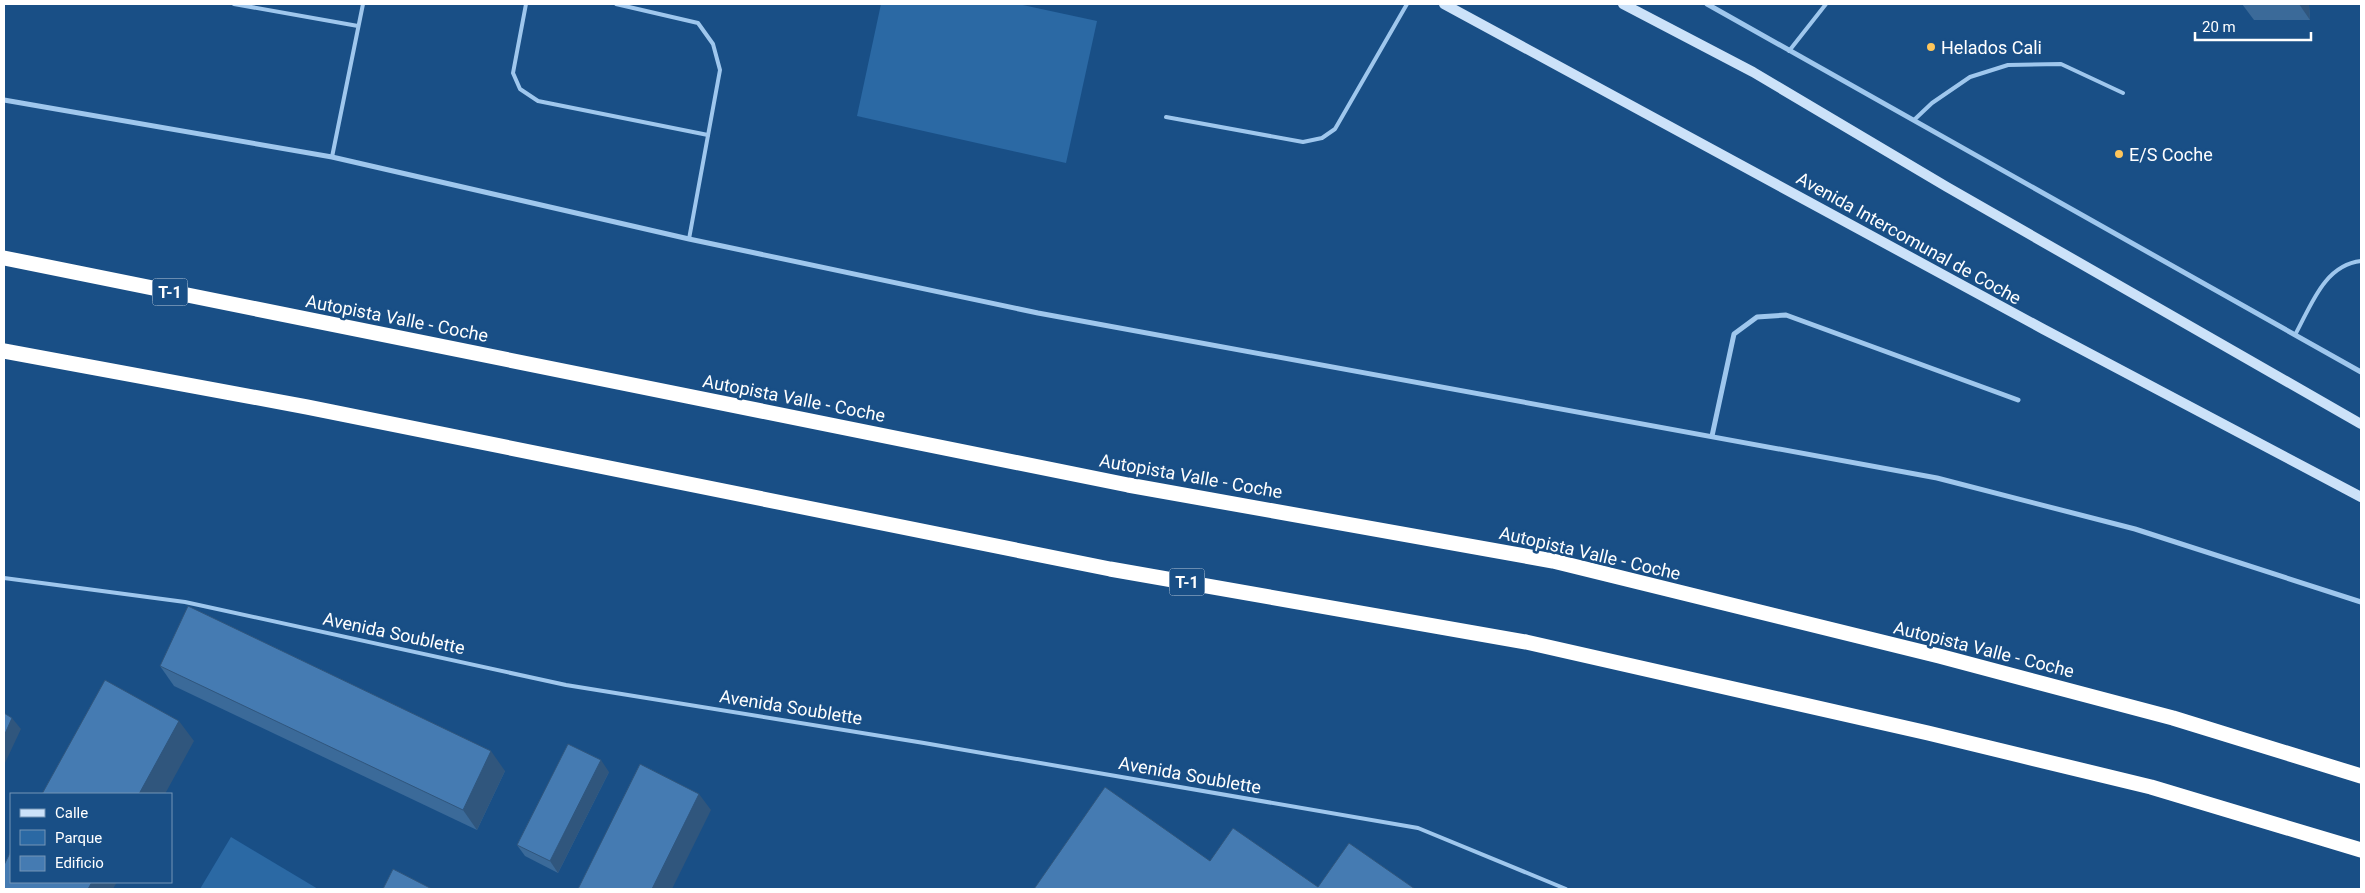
<svg xmlns="http://www.w3.org/2000/svg" width="2365" height="893" font-family="Roboto,sans-serif">
	<style>
		.green { fill: #2b69a4 }
		.lines { fill: none; stroke-linecap: round; stroke-linejoin: round }
		.lane { stroke: #9fc7ed; stroke-width: 4 }
		.street { stroke: #9fc7ed; stroke-width: 5 }
		.secondary { stroke: #cce2f9; stroke-width: 10 }
		.highway { stroke: #fff; stroke-width: 15 }
		.wall { fill: #3b6a99 }
		.shaded-wall { fill: #30567d }
		.building { fill: #457bb2; stroke: #30567d }
		.poi-dot { fill: #ffc65b; stroke: #194f86; stroke-width: 2 }
		.labels { text-anchor: middle; dominant-baseline: central; stroke-width: 5; stroke-linejoin: round; paint-order: stroke }
		.shield { fill: #194f86; stroke: #bacadb; stroke-width: 1 }
		.shield-label { font-size: 16px; font-weight: bold; fill: #fff }
		.poi-label { font-size: 18px; fill: #fff; stroke: #194f86; text-anchor: start }
		.street-label { font-size: 18px; fill: #fff; stroke: #194f86 }
	</style>
	<rect width="100%" height="100%" fill="#194f86"/>
	<g class="green">
		<path d="M881,4H1018L1097,21L1066,163L857,116Z"/>
		<path d="M231,837L318,889H200Z"/>
	</g>
	<g class="lines">
		<g class="lane">
			<path d="M234,4L358,26"/>
			<path d="M526,4L513,73L520,89L538,101L708,135"/>
			<path d="M616,4L698,23L713,44L720,70L689,239"/>
			<path d="M1789,51L1826,4"/>
			<path d="M1166,117L1303,142L1322,138L1335,129L1407,4"/>
			<path d="M1914,120L1932,103L1970,77L2008,65L2061,64L2123,93"/>
			<path d="M332,157L363,4"/>
			<path d="M2295,335C2311,306 2324,265 2361,261"/>
			<path d="M4,578L185,602L566,685L924,743L1418,828L1566,889"/>
		</g>
		<g class="street">
			<path d="M1707,4L2361,372"/>
			<path d="M4,100L332,157L689,239L1038,313L1937,478L2135,529L2361,602"/>
			<path d="M1712,436L1734,334L1757,317L1786,315L2018,400"/>
		</g>
		<g class="secondary">
			<path d="M1444,4L2043,329L2361,497"/>
			<path d="M1623,4L1753,72L1947,187L2361,424"/>
		</g>
		<g class="highway">
			<path d="M4,258L1128,485L1553,561L1939,656L2173,718L2361,776"/>
			<path d="M4,351L307,407L1110,569L1526,642L1928,733L2151,787L2361,850"/>
		</g>
	</g>
	<g class="wall">
		<path d="M2242,4H2309L2310,20H2254Z"/>
		<path d="M160,666L505,771L477,830L174,686Z"/>
		<path d="M609,772L558,873L525,856L517,845Z"/>
	</g>
	<g class="shaded-wall">
		<path d="M2299,4H2309L2310,20Z"/>
		<path d="M12,718L21,729L4,765V736Z"/>
		<path d="M179,721L194,741L165,794H139Z"/>
		<path d="M491,751L505,771L477,830L463,810Z"/>
		<path d="M601,760L609,772L558,873L550,861Z"/>
		<path d="M699,794L711,810L672,889H652Z"/>
		<path d="M92,882H117L113,889H88Z"/>
	</g>
	<g class="building">
		<path d="M188,606L491,751L463,810L160,666Z"/>
		<path d="M105,680L179,721L139,794H42Z"/>
		<path d="M4,713L12,718L4,736Z"/>
		<path d="M568,744L601,760L550,861L517,845Z"/>
		<path d="M640,764L699,794L652,889H578Z"/>
		<path d="M1105,787L1210,861L1233,828L1318,887L1349,843L1415,889H1034Z"/>
		<path d="M11,851V882H92L88,889H4V865Z"/>
		<path d="M393,869L432,889H383Z"/>
	</g>
	<g class="poi-dot">
		<circle cx="1931" cy="47" r="5"/>
		<circle cx="2119" cy="154" r="5"/>
	</g>
	<g class="labels">
		<g class="shield">
			<rect x="152.5" y="278.5" width="35" height="27" rx="4"/>
			<rect x="1169.5" y="568.5" width="35" height="27" rx="4"/>
		</g>
		<g class="shield-label">
			<text x="170" y="292">T-1</text>
			<text x="1187" y="582">T-1</text>
		</g>
		<g class="poi-label">
			<text x="1941" y="47">Helados Cali</text>
			<text x="2129" y="154">E/S Coche</text>
		</g>
		<g class="street-label">
			<text transform="translate(1909 238) rotate(29)">Avenida Intercomunal de Coche</text>
			<text transform="translate(397 318) rotate(11)">Autopista Valle - Coche</text>
			<text transform="translate(794 398) rotate(11)">Autopista Valle - Coche</text>
			<text transform="translate(1191 476) rotate(10)">Autopista Valle - Coche</text>
			<text transform="translate(1590 553) rotate(13)">Autopista Valle - Coche</text>
			<text transform="translate(394 633) rotate(12)">Avenida Soublette</text>
			<text transform="translate(1984 649) rotate(14)">Autopista Valle - Coche</text>
			<text transform="translate(791 707) rotate(9)">Avenida Soublette</text>
			<text transform="translate(1190 775) rotate(10)">Avenida Soublette</text>
		</g>
	</g>
	<rect width="2365" height="893" fill="none" stroke="#ffffff" stroke-width="10"/>
	<rect x="10" y="793" width="162" height="90" fill="#194f86" stroke="#7595b6"/>
	<rect x="20" y="809" width="25" height="8" fill="#cce2f9" stroke="#7595b6"/>
	<text x="55" y="818" font-size="15" fill="#ffffff">Calle</text>
	<rect x="20" y="830" width="25" height="15" fill="#2b69a4" stroke="#7595b6"/>
	<text x="55" y="843" font-size="15" fill="#ffffff">Parque</text>
	<rect x="20" y="856" width="25" height="15" fill="#457bb2" stroke="#7595b6"/>
	<text x="55" y="868" font-size="15" fill="#ffffff">Edificio</text>
	<path d="M2195 32v8h116v-8" fill="none" stroke="#ffffff" stroke-width="2.5"/>
	<text x="2202" y="32" font-size="15" fill="#ffffff" stroke="#194f86" stroke-width="4" paint-order="stroke">20 m</text>
</svg>
